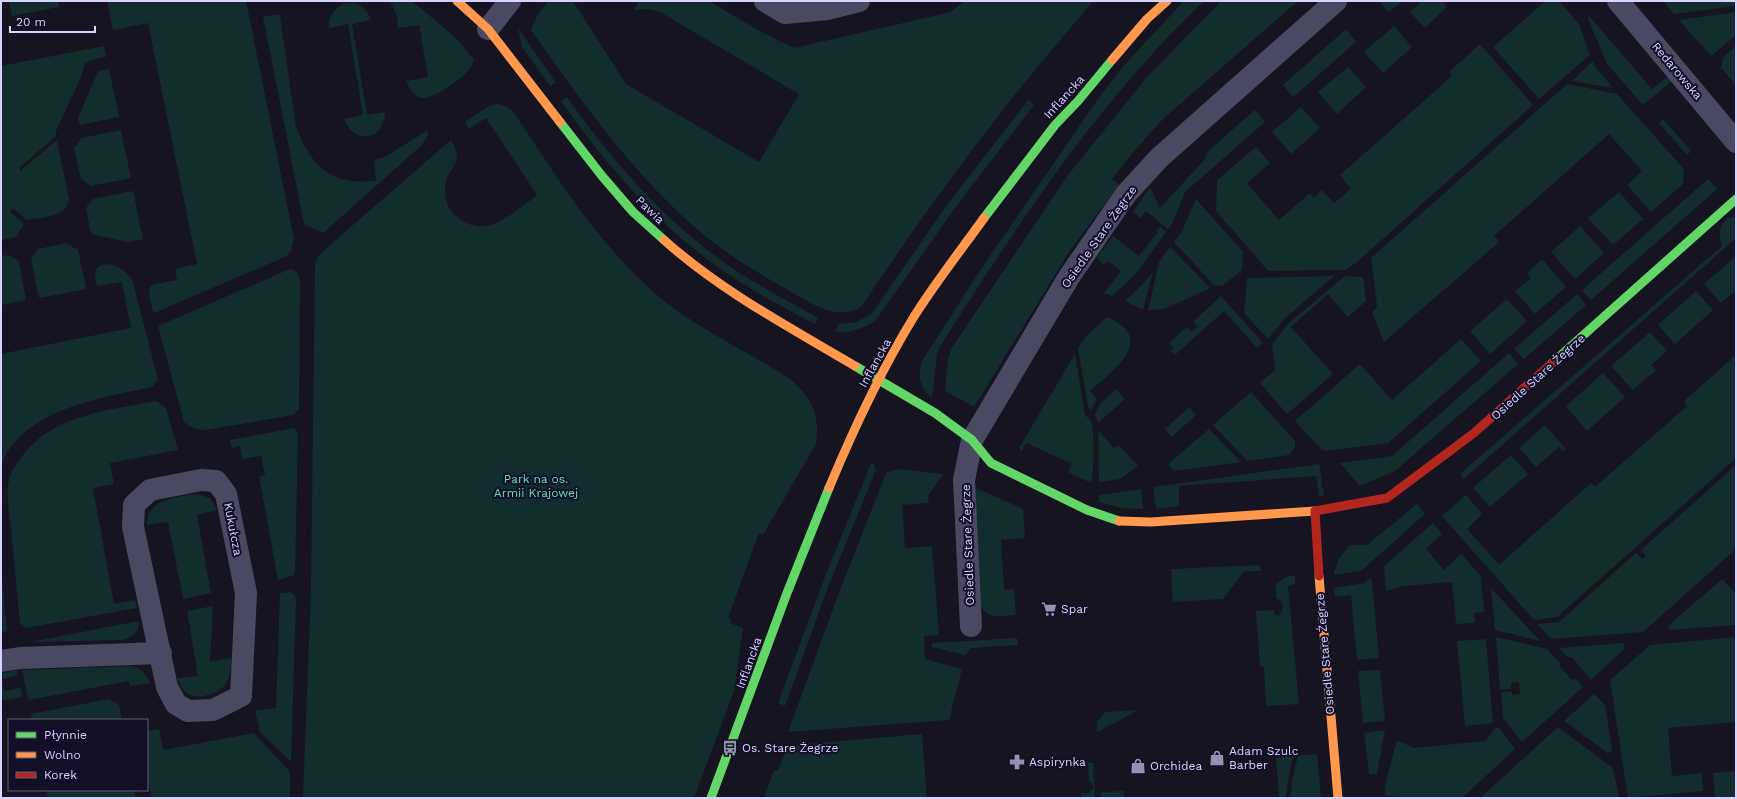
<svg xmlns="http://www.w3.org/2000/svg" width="1737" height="799" font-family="'Work Sans',sans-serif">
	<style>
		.green { fill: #132c2d }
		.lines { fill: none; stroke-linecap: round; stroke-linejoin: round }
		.street { stroke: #4a4962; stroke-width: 22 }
		.fast { stroke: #63d668; stroke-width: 9 }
		.slow { stroke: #ff974d; stroke-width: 9 }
		.jam { stroke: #b3261e; stroke-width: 9 }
		.labels { text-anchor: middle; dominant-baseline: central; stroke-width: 4; stroke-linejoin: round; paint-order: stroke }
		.street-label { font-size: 12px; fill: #d9d4ff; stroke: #130f26 }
		.park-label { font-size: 12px; fill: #5fe0c0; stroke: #130f26 }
		.poi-label { font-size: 12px; fill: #d9d4ff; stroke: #130f26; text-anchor: start }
	</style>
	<rect width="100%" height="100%" fill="#161421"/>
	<g class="green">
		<path d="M9,1H58L59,7L12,16Z"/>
		<path d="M107,1H246L294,239L291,251L287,256L154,313C152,305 145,292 152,285L177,280L175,269L197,264L148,23L113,30Z"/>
		<path d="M390,1H412L457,39L474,60C473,62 472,66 470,68C464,78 431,101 420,98C413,95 409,88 406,81L428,77L419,25L398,28L396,13Z"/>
		<path d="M548,1H573L626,84L759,162L799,94L660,12L646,9L634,10L639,1H709L758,30L794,48L951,12L964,1H1093C1068,31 1042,61 1017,92C962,161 910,234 861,307C836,322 809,302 788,290C754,271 720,250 691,224C628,167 579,98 531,30L538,14Z"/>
		<path d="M1184,1H1204C1098,102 1019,222 941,345L937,354L932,398C920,388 917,377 922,361L979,272L1100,96L1126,63Z"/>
		<path d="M1221,1H1298L1164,118C1145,138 1128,158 1112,179L1119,185L1069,252L974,407L945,391L948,359L951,349L1068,175L1147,77Z"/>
		<path d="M1379,1H1402L1389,12Z"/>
		<path d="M1422,1H1442L1447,7L1425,28L1410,12Z"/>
		<path d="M1546,1H1559L1579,24L1590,55L1539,99L1493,47Z"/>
		<path d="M1663,1H1736V6L1674,14Z"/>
		<path d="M346,3C360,3 367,8 371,20L352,24L367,115L385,112C385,140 354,146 344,119L363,115L348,24L329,28C329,15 334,8 346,3Z"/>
		<path d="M1736,12V35L1711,56L1679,20Z"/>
		<path d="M280,15L296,127C313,169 331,185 376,181L374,160L385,157L428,130V135L423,144L323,233L304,224L263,16Z"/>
		<path d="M1589,16L1652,89L1668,76L1672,81L1643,105L1607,64L1588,19Z"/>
		<path d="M1394,26L1412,47L1383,73L1364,52Z"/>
		<path d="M518,28L556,83L550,86L522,47Z"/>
		<path d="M1346,29L1356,42L1293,97L1283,85Z"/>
		<path d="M1480,44L1533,105L1356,263L1345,270L1268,271L1216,211L1217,180L1256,147L1270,163L1247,183L1279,220L1310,193L1314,198L1322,190L1334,203L1351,189L1340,175L1452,76L1449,72Z"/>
		<path d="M104,46L106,57L92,60L84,64L82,75L56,131V136L20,167V171L57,140L69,199C67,218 43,217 27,220L13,208L10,212L24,224L16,237L1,240V66Z"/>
		<path d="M1736,46V85L1721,68L1724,56Z"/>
		<path d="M1593,61L1596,68L1613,88L1572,81Z"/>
		<path d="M1348,67L1366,87L1337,114L1318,92Z"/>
		<path d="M109,69L119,117L80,125L78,118L98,71Z"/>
		<path d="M1567,84L1617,94L1684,169L1683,184L1651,212L1627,185L1642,171L1609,134L1494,236L1499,242L1384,342L1372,312L1377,307L1371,258Z"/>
		<path d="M567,97C611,160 665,221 729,266C757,285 788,301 818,318L815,324C785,308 754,292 725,272C660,228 606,165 561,101Z"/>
		<path d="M1028,100L1034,105L955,208L876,320C863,329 850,333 835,332L839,324L857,322L872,313L947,205Z"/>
		<path d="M496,104L506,106L513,111C557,177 596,242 657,295C698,330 748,351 793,381C813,401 820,416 816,444L763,535L759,533L728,618L731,619L730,623L743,628L734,691L694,798H303L311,587L315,265L317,258L322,252L451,140C467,167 445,166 445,190C445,201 449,211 457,217C487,241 512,213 537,195L486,118L469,129L465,122L487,107Z"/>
		<path d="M1301,107L1320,128L1291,154L1272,132Z"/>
		<path d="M1255,110L1265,122L1185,192L1172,224L1168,229L1146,211L1140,218L1133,212L1150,187L1160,208L1205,159L1207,152Z"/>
		<path d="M1663,119L1691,151L1687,155L1659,123Z"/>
		<path d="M121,130L131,178L91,186L81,179L74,148L82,138Z"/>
		<path d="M1708,179L1717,189L1591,300L1582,290Z"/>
		<path d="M133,191L143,239L128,242L91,234L86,208L93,199Z"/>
		<path d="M1619,192L1643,219L1613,245L1588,218Z"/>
		<path d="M1196,199L1243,252L1242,270L1222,286L1214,285L1174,242L1182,231Z"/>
		<path d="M1736,217V238L1464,479L1460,474L1722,246C1719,232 1718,229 1727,218Z"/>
		<path d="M1160,226L1166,232L1134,276L1112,296L1104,293L1121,271L1108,261L1104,265L1097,258L1113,236L1139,256L1158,232L1156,231Z"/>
		<path d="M1580,226L1604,253L1575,279L1551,252Z"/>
		<path d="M66,243L78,250L86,289L39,298L31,259L38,249Z"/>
		<path d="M1170,247L1210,288L1167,308L1148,311L1159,262Z"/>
		<path d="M9,255L19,261L26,300L1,305V256Z"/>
		<path d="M1736,256V290L1721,303L1704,284Z"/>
		<path d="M1542,259L1566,287L1535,314L1515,291L1531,278L1527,273Z"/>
		<path d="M106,264C118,265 124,270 132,279L158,379L152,387C101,398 23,409 1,465V354L131,328L122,282L97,286C95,275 92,266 106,264Z"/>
		<path d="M290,269C298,271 299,275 300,282L299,409L293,415L206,430C198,430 189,427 184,422L158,326Z"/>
		<path d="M1153,271L1143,310L1125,301L1144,283Z"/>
		<path d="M1334,276L1284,319L1268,339L1244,313L1247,278Z"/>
		<path d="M1345,276L1363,277L1366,301L1348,317L1328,294L1291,327L1333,374L1287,414L1260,383L1275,370L1272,344L1289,323Z"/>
		<path d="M1696,291L1713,310L1675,344L1658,325Z"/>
		<path d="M1577,294L1586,305L1524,359L1514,349Z"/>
		<path d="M1221,296L1263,343L1257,348L1224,311L1175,355L1171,351L1174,348L1169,343L1187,327L1192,332L1198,327L1193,322Z"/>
		<path d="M1507,299L1527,321L1490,354L1470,331Z"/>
		<path d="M1107,317C1158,339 1114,370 1090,391L1097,399L1091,410L1088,407L1078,348L1086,336Z"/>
		<path d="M1650,332L1667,351L1651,365L1656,370L1633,390L1611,366Z"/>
		<path d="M1461,339L1481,361L1388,443L1326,451L1321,449L1295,421L1360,364L1392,400Z"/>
		<path d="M1509,353L1518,364L1395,471L1360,486L1340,463L1392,456Z"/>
		<path d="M1075,354L1085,415C1087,417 1090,419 1091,422C1095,431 1094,474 1091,483L1068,472L1072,464L1026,443L1022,451L1019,448Z"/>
		<path d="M1736,355V458L1557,617L1534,620L1442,516L1466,495L1482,514L1467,529L1499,565L1591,483L1595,487L1687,406L1684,401Z"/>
		<path d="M1603,373L1625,397L1587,431L1566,406Z"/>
		<path d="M1116,389L1125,399L1098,423L1095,415L1101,403Z"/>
		<path d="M1251,392L1295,441V447L1289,455L1247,461L1213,425Z"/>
		<path d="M156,401L166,408L178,450L110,463L114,484L93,488L114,604L135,600L137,608L26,628L20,623C17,591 14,560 11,529C9,514 6,494 9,480C10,473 16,464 20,459C50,415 109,410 156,401Z"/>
		<path d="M1189,407L1196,415L1172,437L1165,429Z"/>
		<path d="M1545,425L1566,449L1563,451L1559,447L1536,467L1519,448Z"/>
		<path d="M294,428L298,433L295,573L292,576L278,580L259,476L265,475L261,456L242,459L240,446L232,448L230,440Z"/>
		<path d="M1209,429L1241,462L1174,471L1168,464Z"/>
		<path d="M1098,430L1114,448L1119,445L1138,466L1120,479L1099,482Z"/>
		<path d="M1511,455L1528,474L1490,507L1473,488Z"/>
		<path d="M871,463L874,464L876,470L828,587L785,706L778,703L823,582Z"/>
		<path d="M1319,464L1324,496H1319L1316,476L1179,486V506L1156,509L1153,487Z"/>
		<path d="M1736,465V549L1643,632L1551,639L1537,624L1559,622L1636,553L1642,559L1646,556L1641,550Z"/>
		<path d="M896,469L943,474L928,496L929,503L902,505L905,548L932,546L939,635L924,636L925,659L962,669L949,720L788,732L840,590L886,473Z"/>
		<path d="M972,486L1023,509L1025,538L1001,540L1004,590L1014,589L1016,615C999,616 990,620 979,605Z"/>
		<path d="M1141,489L1143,509L1121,508L1099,502V495Z"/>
		<path d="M197,494L210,498L217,510L197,515L211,593L183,599L168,522L147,525C146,499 176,497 197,494Z"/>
		<path d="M1417,504L1425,514L1361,571L1333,575L1339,559L1349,545H1367Z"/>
		<path d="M1433,523L1442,534L1426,549L1444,570L1461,554L1481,576L1484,612L1474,613L1475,623L1456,624L1452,582L1403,586L1386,591L1384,566Z"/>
		<path d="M1260,565L1261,571H1244L1223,599L1173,602L1171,569Z"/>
		<path d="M1,570L7,631L1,632Z"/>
		<path d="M1288,576H1295V584L1288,586L1299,704L1266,706L1264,667H1260L1256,611L1274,610V614L1278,616C1285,610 1284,602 1276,598V584Z"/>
		<path d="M1370,578L1372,581L1379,658L1357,660L1351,595L1335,597L1334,588L1364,583Z"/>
		<path d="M1722,579L1736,594V625L1670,630L1668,626Z"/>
		<path d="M1491,588L1540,641L1495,630Z"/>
		<path d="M290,592L294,595L296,599L291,762L260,732L255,711L276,708L280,593Z"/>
		<path d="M213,606L210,662L231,658C231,668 230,678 225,685C218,694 200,699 190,695C183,692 180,685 177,678L198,676L187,611Z"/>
		<path d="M139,621C138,633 134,637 122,640L30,642Z"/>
		<path d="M1496,637L1547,649L1560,663V667L1572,680L1575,678L1583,687L1522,742L1503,718L1501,692H1512V695L1520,694L1519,682L1511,683V689L1500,690Z"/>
		<path d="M1736,637V722L1668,728L1672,776L1702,773L1703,791L1628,798L1610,680L1650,645Z"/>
		<path d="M1017,638L1018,645L971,648L965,655L932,647V643Z"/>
		<path d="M1486,639L1493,723L1465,726L1457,641Z"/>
		<path d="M1624,643V649L1591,680L1572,657H1567L1559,648Z"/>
		<path d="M130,666C141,668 146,673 150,683L130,686L129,681L28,700L22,670Z"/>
		<path d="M17,670L18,675L2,679L4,691L21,688L22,697L1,701V674Z"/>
		<path d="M1380,670L1385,721L1363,723L1358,671Z"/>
		<path d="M1594,694L1605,705L1612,750L1608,753L1564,721Z"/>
		<path d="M109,699L119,705L122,720H32L31,714Z"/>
		<path d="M1139,710L1097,732V722L1105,712Z"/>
		<path d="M1558,727L1613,768L1619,798H1480Z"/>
		<path d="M1495,728H1499L1515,749L1462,798H1402L1385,795C1384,783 1394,754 1397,740L1413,748L1486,741Z"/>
		<path d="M159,729L163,750L254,733L290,772V798H152L147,778V731Z"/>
		<path d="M1385,730L1377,775L1369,774L1364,733Z"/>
		<path d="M922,734L927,798H764L774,770L778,771L785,752L782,750L783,746Z"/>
		<path d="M1317,754L1321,798H1290L1292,781L1298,756Z"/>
		<path d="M1293,756L1288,780L1286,798H1264L1279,797L1276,758Z"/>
		<path d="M1088,763H1093L1095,798H1081V793H1089L1093,789V784L1089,780Z"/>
		<path d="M1736,771V798H1715L1713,773Z"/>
		<path d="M46,790H134L136,798H48Z"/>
		<path d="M1124,791V798H1101V792Z"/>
	</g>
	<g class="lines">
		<g class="street">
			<path d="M765,1L785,13L827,9L859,1"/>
			<path d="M1618,1L1736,142"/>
			<path d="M488,29L510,1"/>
			<path d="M201,480L216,481L226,494L246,593L241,696L213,710L188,711L176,704L167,687L133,527L134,505L150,490Z"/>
			<path d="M971,626L964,480L972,440L1069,277L1126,194L1159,158L1336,1"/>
			<path d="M1,661L20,658L161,653"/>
		</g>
		<g class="fast">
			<path d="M560,122L602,176L633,212L664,240"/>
			<path d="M984,218L1055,125L1078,101L1112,60"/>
			<path d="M1551,364L1736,199"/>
			<path d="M855,366L935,413L972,440L991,463L1087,510L1119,521"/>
			<path d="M711,798L787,593L829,488"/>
		</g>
		<g class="slow">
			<path d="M457,1L488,29L560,122"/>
			<path d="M1112,60L1147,19L1167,1"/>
			<path d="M664,240C721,291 789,327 855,366"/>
			<path d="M829,488C854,428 881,370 915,315C936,282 961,250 984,218"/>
			<path d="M1119,521L1151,522L1315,511"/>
			<path d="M1319,576L1338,798"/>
		</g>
		<path class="jam" d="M1319,576L1315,511L1387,498L1474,433L1551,364"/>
	</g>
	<defs>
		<g id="supermarket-bare" transform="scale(1.2)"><path d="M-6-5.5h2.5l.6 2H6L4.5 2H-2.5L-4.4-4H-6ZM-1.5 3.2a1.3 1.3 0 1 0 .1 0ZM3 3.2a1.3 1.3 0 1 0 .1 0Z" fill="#9591b1" stroke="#130f26" stroke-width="2.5" paint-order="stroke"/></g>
		<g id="bus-bare" transform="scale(1.2)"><path d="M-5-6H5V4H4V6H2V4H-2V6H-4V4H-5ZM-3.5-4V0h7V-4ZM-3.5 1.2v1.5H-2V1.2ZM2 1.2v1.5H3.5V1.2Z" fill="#9591b1" stroke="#130f26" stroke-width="2.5" paint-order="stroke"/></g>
		<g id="shop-bare" transform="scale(1.2)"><path d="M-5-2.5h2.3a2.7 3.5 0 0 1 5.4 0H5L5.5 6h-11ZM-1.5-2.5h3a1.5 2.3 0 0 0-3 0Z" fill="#9591b1" stroke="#130f26" stroke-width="2.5" paint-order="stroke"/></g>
		<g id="pharmacy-bare" transform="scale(1.2)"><path d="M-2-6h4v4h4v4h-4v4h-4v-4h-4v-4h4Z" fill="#9591b1" stroke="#130f26" stroke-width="2.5" paint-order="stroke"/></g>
	</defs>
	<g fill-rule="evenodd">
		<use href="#supermarket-bare" x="1049" y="609"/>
		<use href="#bus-bare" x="730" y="748"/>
		<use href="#shop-bare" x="1217" y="758"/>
		<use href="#pharmacy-bare" x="1017" y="762"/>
		<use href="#shop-bare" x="1138" y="766"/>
	</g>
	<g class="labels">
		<g class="street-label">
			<text transform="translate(1677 71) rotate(50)">Redarowska</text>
			<text transform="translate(1064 97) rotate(-48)">Inflancka</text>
			<text transform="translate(650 210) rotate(44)">Pawia</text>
			<text transform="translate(1099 237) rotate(-55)">Osiedle Stare Żegrze</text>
			<text transform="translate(875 363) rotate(-61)">Inflancka</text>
			<text transform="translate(1538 377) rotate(-42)">Osiedle Stare Żegrze</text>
			<text transform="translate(233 529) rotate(79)">Kukułcza</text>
			<text transform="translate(968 545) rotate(-92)">Osiedle Stare Żegrze</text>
			<text transform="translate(1325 654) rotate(-95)">Osiedle Stare Żegrze</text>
			<text transform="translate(749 663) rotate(-70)">Inflancka</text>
		</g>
		<g class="park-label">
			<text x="536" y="479">Park na os.<tspan x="536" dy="14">Armii Krajowej</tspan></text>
		</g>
		<g class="poi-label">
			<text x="1061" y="609">Spar</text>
			<text x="742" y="748">Os. Stare Żegrze</text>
			<text x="1229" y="751">Adam Szulc<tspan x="1229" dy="14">Barber</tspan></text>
			<text x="1029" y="762">Aspirynka</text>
			<text x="1150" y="766">Orchidea</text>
		</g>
	</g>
	<rect width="1737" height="799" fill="none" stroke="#d9d4ff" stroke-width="4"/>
	<rect x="8" y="719" width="140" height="72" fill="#130f26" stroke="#625e7d"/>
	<rect x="16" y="732" width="20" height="6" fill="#63d668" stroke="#625e7d"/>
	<text x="44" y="739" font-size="12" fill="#d9d4ff">Płynnie</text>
	<rect x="16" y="752" width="20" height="6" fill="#ff974d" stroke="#625e7d"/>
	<text x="44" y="759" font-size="12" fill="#d9d4ff">Wolno</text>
	<rect x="16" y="772" width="20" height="6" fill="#b3261e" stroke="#625e7d"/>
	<text x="44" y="779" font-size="12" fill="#d9d4ff">Korek</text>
	<path d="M10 26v6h85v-6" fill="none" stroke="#d9d4ff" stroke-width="2"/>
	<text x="16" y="26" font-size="12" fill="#d9d4ff" stroke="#130f26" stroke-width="3" paint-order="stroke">20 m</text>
</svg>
